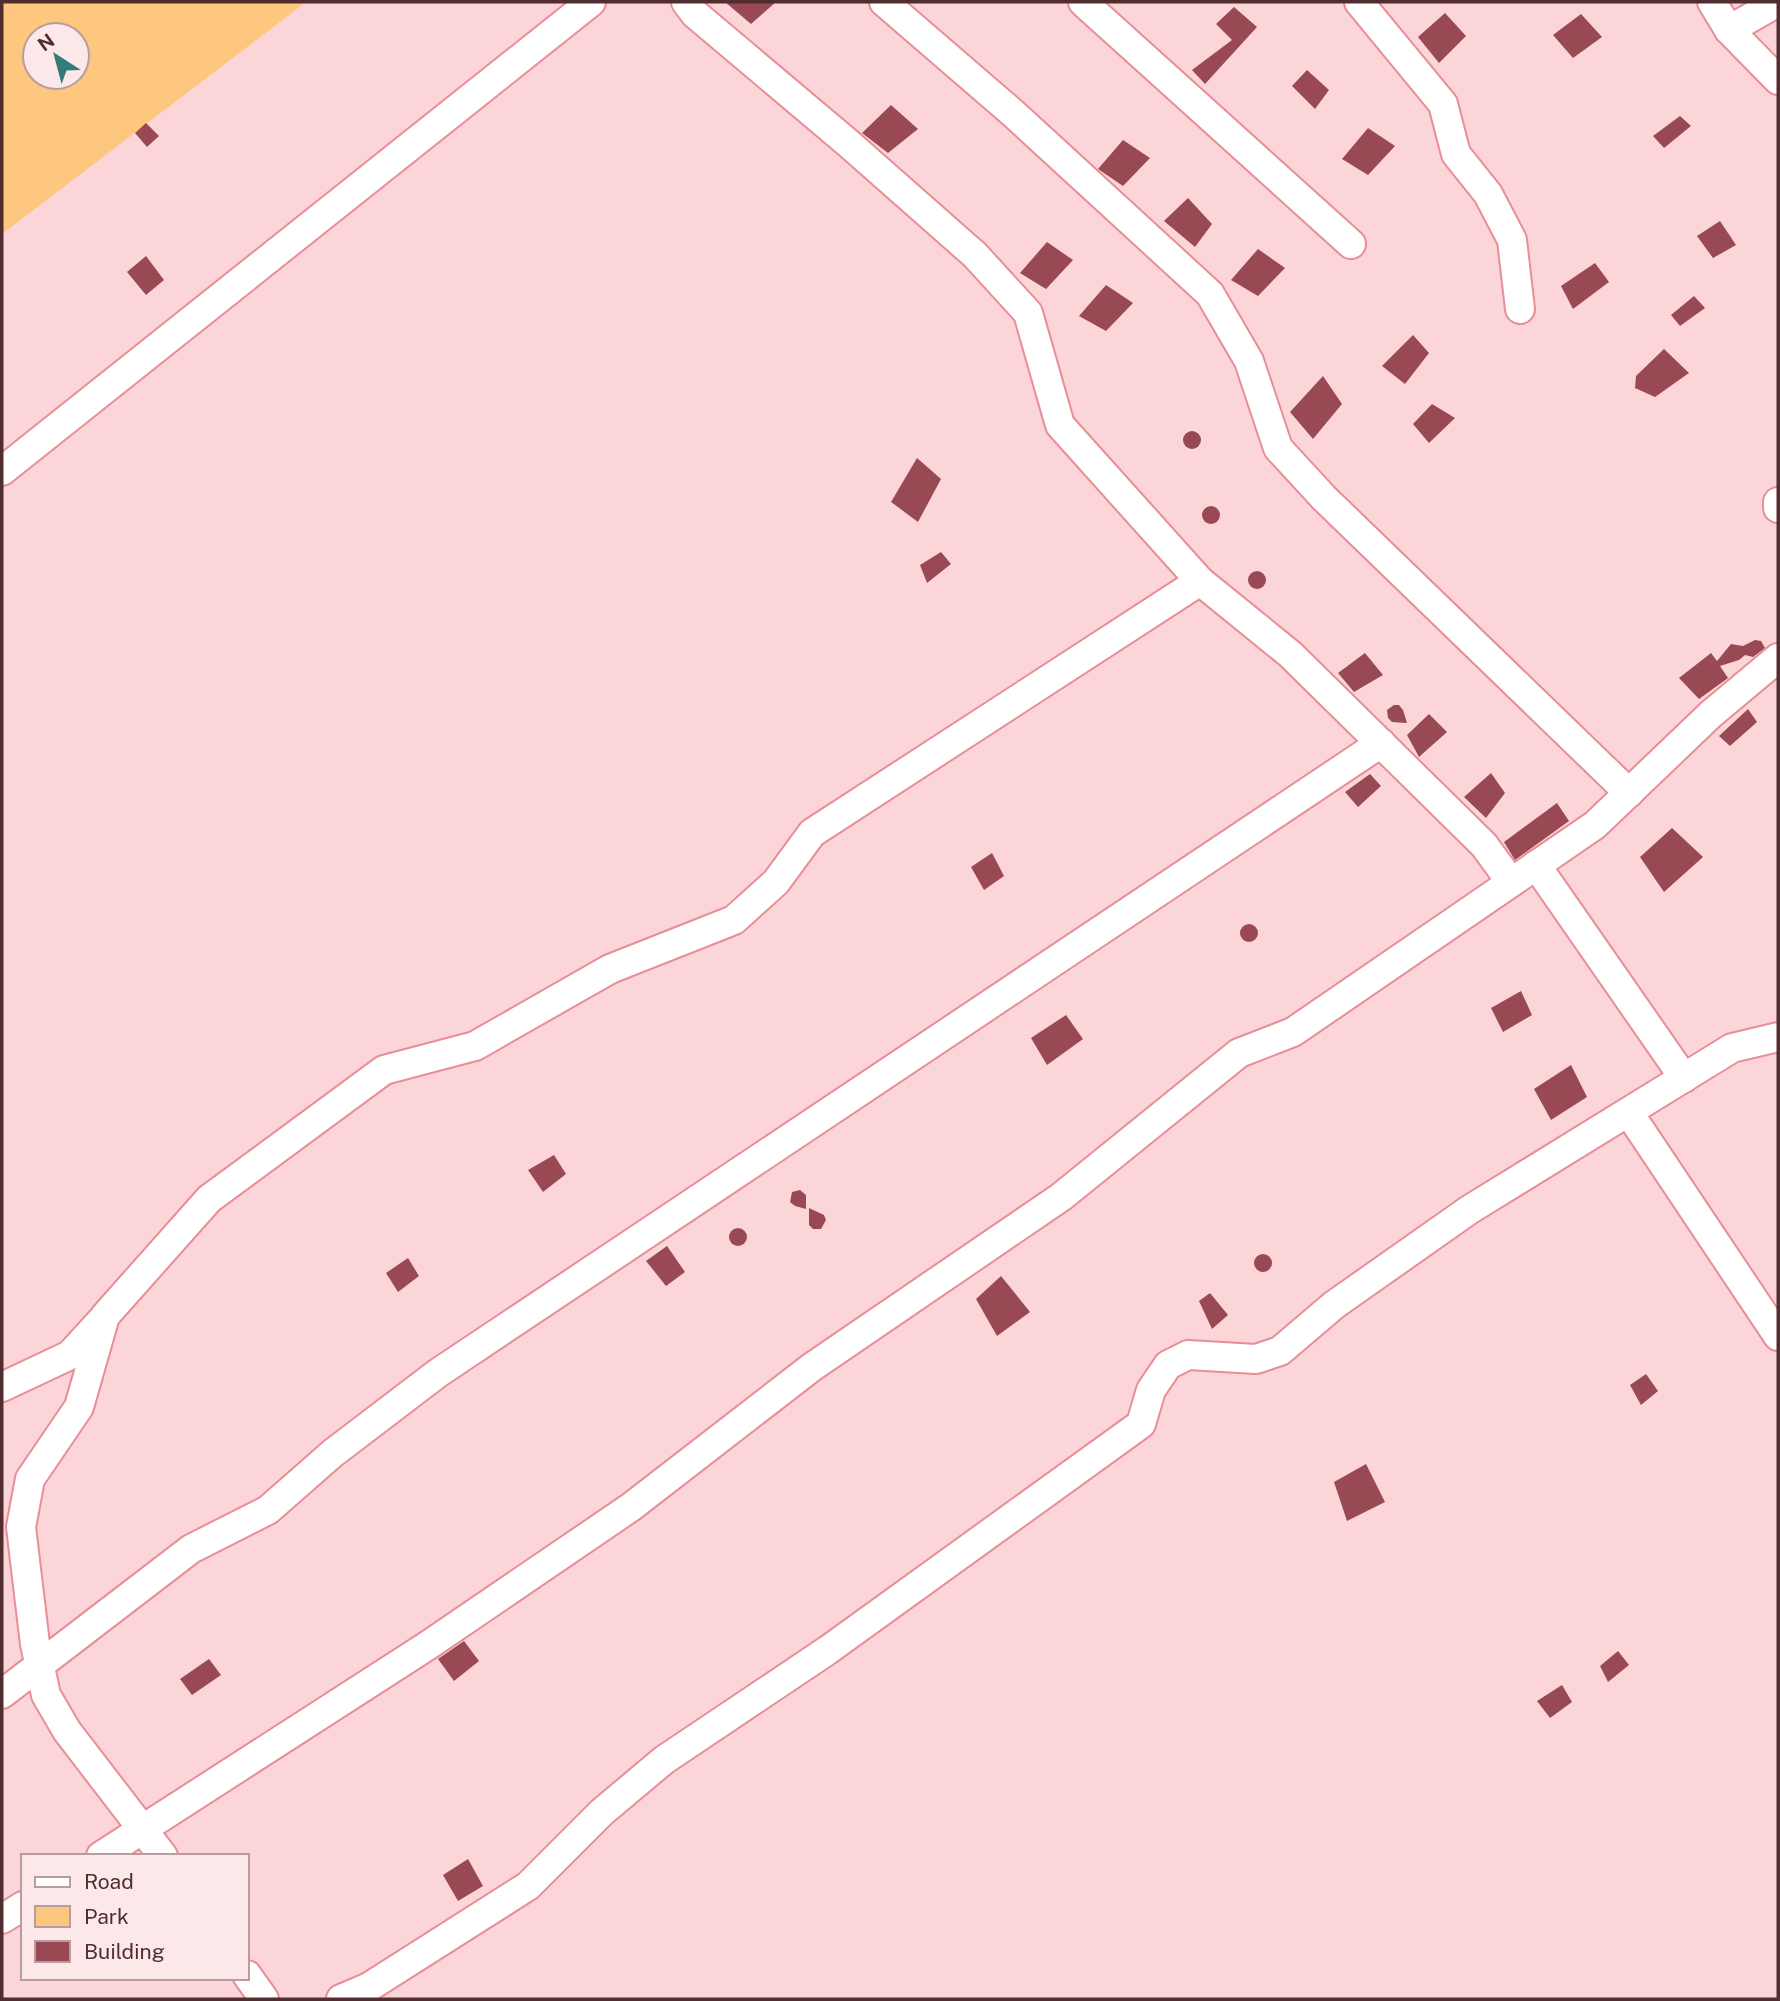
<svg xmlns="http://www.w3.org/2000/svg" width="1780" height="2001" font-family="'Public Sans',sans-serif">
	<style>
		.green { fill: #fdc77f; fill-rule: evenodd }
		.building { fill: #994953 }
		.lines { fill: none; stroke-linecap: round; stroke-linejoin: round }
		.minor-casing { stroke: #e78e97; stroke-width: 32 }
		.minor { stroke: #fff; stroke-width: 28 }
	</style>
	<rect width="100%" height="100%" fill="#fcd5d8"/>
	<path class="green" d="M2,2H306L2,234ZM35,35H77V77H35Z"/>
	<g class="building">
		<path d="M725,2H776L751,24Z"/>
		<path d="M1234,7L1257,27L1205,84L1192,70L1232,40L1216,24Z"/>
		<path d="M1445,13L1466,36L1439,63L1418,37Z"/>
		<path d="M1581,14L1602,37L1573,58L1553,35Z"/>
		<path d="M1307,70L1329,90L1315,109L1292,86Z"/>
		<path d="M891,105L918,129L888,153L862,133Z"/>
		<path d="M1680,116L1691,126L1664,148L1653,136Z"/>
		<path d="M146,123L159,136L147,147L135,133Z"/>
		<path d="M1368,128L1395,146L1368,175L1342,159Z"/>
		<path d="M1123,140L1150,158L1123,186L1098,169Z"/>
		<path d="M1188,198L1212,224L1195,247L1164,221Z"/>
		<path d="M1720,221L1736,245L1713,258L1697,236Z"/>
		<path d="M1047,242L1073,260L1046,289L1020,273Z"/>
		<path d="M1258,249L1285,268L1258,296L1231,280Z"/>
		<path d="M146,256L164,280L146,295L127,272Z"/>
		<path d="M1595,263L1609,282L1573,309L1561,286Z"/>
		<path d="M1106,285L1133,303L1106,331L1079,316Z"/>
		<path d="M1694,296L1705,308L1680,326L1671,315Z"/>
		<path d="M1413,335L1429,353L1405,384L1382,366Z"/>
		<path d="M1664,349L1689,373L1655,397L1635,388L1636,376Z"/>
		<path d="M1323,376L1342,404L1313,439L1290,412Z"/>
		<path d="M1432,404L1455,418L1429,443L1413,424Z"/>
		<circle cx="1192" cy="440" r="9"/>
		<path d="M917,458L941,479L918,522L891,502Z"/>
		<circle cx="1211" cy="515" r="9"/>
		<path d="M941,552L951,564L927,583L920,565Z"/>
		<circle cx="1257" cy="580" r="9"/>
		<path d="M1755,640L1761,641L1765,648L1753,657L1745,655L1739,660L1720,666L1728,678L1699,699L1679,678L1711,653L1717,661L1731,644L1743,646Z"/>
		<path d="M1365,653L1383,675L1354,692L1338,673Z"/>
		<path d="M1394,705H1399L1403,710L1407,723L1392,722L1388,718L1387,710Z"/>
		<path d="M1748,709L1757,722L1730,746L1719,736Z"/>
		<path d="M1429,714L1447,732L1419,757L1407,735Z"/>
		<path d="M1491,773L1505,793L1486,818L1464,797Z"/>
		<path d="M1370,774L1381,786L1358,807L1345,792Z"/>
		<path d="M1557,803L1569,821L1515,860L1504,842Z"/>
		<path d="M1672,828L1703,857L1664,892L1640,857Z"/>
		<path d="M992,853L1004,876L984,890L971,867Z"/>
		<circle cx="1249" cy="933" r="9"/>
		<path d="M1521,991L1532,1015L1503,1032L1491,1008Z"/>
		<path d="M1066,1015L1083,1039L1047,1065L1031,1038Z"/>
		<path d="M1571,1065L1587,1097L1551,1120L1534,1089Z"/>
		<path d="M554,1155L566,1174L543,1192L528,1170Z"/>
		<path d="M800,1190L806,1195V1209L795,1206L790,1202L792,1192Z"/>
		<path d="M809,1208L824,1215L826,1220L821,1229H813L809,1225Z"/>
		<circle cx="738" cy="1237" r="9"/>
		<path d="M667,1246L685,1272L666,1286L646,1261Z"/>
		<circle cx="1263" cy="1263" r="9"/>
		<path d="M408,1258L419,1276L398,1292L386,1273Z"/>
		<path d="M1001,1276L1030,1312L997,1336L976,1299Z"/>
		<path d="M1210,1293L1228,1315L1212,1329L1199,1301Z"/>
		<path d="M1646,1374L1658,1391L1641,1405L1630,1385Z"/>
		<path d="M1366,1464L1385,1502L1347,1521L1334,1482Z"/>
		<path d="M464,1641L479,1661L454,1681L438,1659Z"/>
		<path d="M1618,1651L1629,1665L1608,1682L1600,1666Z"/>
		<path d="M209,1659L221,1675L192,1695L180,1679Z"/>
		<path d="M1562,1685L1572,1702L1550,1718L1537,1701Z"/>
		<path d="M468,1859L483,1886L458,1901L443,1875Z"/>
	</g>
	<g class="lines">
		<g class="minor-casing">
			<g id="minor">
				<path d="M686,2L695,14L848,143L975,255L1028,313L1060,425L1200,581L1290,654L1484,845L1511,882"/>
				<path d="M884,2L1015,115L1210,294L1249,361L1278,448L1324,498L1629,793"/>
				<path d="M1083,2L1351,244"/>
				<path d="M1359,2L1443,104L1456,154L1488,194L1512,240L1520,309"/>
				<path d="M1712,2L1729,30L1778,80"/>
				<path d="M1729,30L1778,2"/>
				<path d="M2,471L591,2"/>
				<path d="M1778,502V508"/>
				<path d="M1536,865L1684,1078"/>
				<path d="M1629,1113L1778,1336"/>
				<path d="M2,1387L70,1355L101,1321"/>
				<path d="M2,1694L191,1549L268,1510L333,1453L438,1373L1381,743"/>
				<path d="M101,1856L427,1646L631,1507L812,1367L1061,1197L1239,1053L1293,1032L1595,825L1711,714L1778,658"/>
				<path d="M163,1856L67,1731L46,1695L35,1644L21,1527L30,1479L79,1407L105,1316L209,1199L384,1070L475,1046L610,969L734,920L776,882L812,833L1200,581"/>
				<path d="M2,1919L23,1906"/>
				<path d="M247,1975L264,1999"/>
				<path d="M341,1999L369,1987L528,1886L602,1812L664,1760L828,1650L1141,1424L1151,1390L1168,1365L1188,1355L1256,1359L1280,1351L1334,1305L1469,1210L1732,1048L1778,1037"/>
			</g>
		</g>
		<use href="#minor" class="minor"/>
	</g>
	<rect width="1780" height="2001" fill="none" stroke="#512d30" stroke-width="7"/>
	<rect x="21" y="1854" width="228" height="126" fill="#fce8e9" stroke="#b89d9f" stroke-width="2"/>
	<rect x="35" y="1877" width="35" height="10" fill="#ffffff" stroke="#b89d9f" stroke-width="2"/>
	<text x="84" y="1889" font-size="21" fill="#512d30">Road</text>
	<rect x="35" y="1906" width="35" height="21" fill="#fdc77f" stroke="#b89d9f" stroke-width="2"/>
	<text x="84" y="1924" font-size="21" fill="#512d30">Park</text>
	<rect x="35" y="1941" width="35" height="21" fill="#994953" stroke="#b89d9f" stroke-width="2"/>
	<text x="84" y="1959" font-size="21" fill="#512d30">Building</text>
	<g transform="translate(56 56) rotate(324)"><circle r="33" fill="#fce8e9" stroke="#b89d9f" stroke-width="2"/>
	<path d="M0-5L12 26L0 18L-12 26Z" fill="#337c7b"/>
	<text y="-10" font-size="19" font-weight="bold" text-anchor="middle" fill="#512d30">N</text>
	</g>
</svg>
